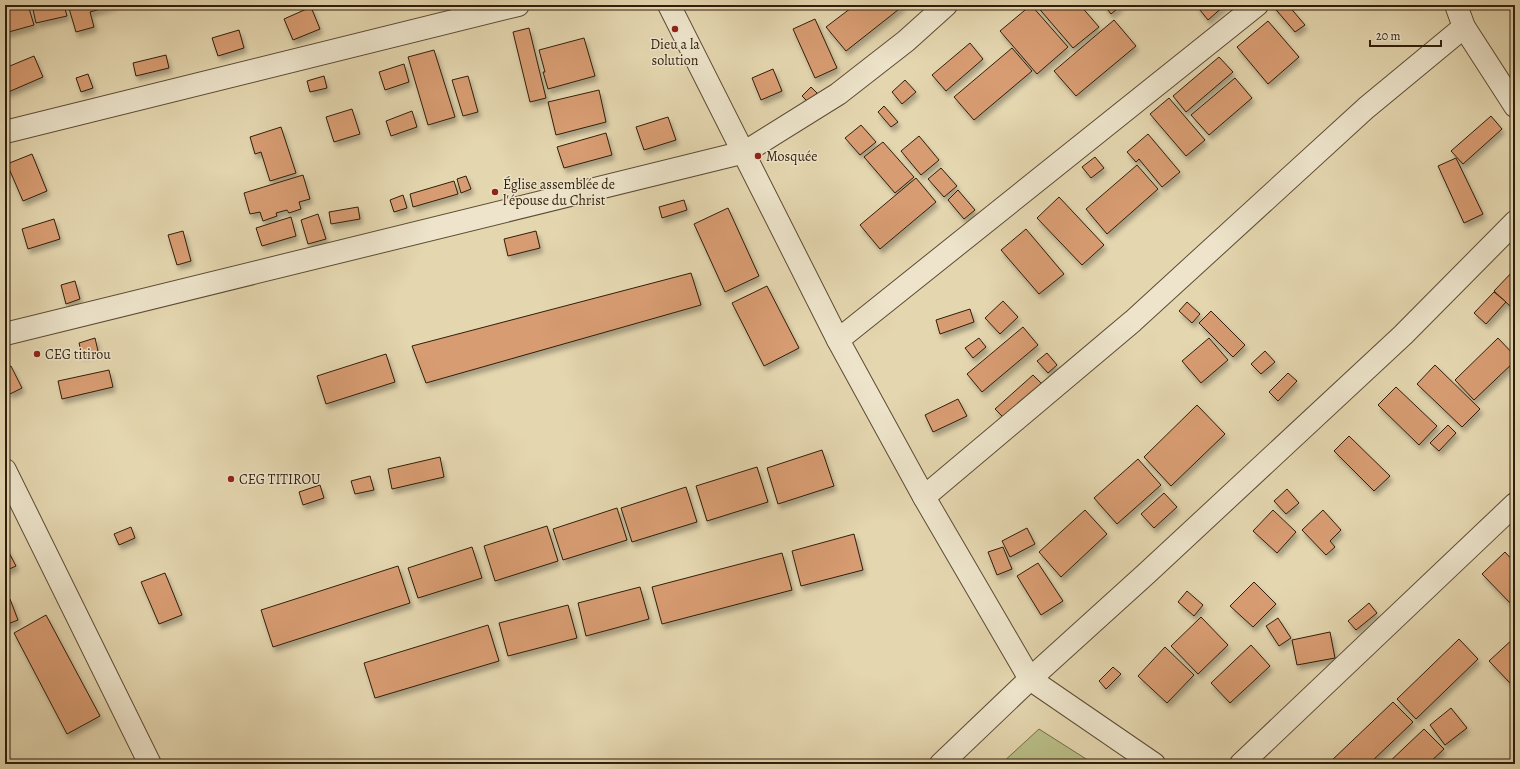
<svg xmlns="http://www.w3.org/2000/svg" width="1520" height="769" font-family="Alegreya,serif">
	<style>
		.green { fill: #b9bd87; stroke: #746e49 }
		.building { fill: #d89c72; stroke: #301e0b; filter: url(#shadow) }
		.lines { fill: none; stroke-linecap: round; stroke-linejoin: round }
		.minor-casing { stroke: #5d4c34; stroke-width: 24 }
		.minor { stroke: #ede4cb; stroke-width: 22 }
		.poi-dot { fill: #8f2418; stroke: #ede4cb; stroke-width: 1.5 }
		.labels { text-anchor: middle; dominant-baseline: central; stroke-width: 3; stroke-linejoin: round; paint-order: stroke }
		.poi-label { font-size: 14px; fill: #301e0b; stroke: #ede4cb; text-anchor: start }
	</style>
	<defs>
		<filter id="shadow"><feDropShadow dx="2.5" dy="4.5" stdDeviation="2" flood-color="#0004"/></filter>
	</defs>
	<rect width="100%" height="100%" fill="#e4d6af"/>
	<filter id="stains"><feTurbulence type="fractalNoise" baseFrequency=".005" numOctaves="4"/><feColorMatrix values="0 0 0 0 .2 0 0 0 0 .09 0 0 0 0 .02 0 0 0 .5 -.17"/></filter>
	<radialGradient id="worn" r=".72"><stop offset=".6" stop-color="#630" stop-opacity="0"/><stop offset="1" stop-color="#630" stop-opacity=".3"/></radialGradient>
	<path class="green" d="M1039,729L1094,764H1001Z"/>
	<g class="building">
		<path d="M5,5H28L34,25L5,33Z"/>
		<path d="M32,5H64L67,16L36,23Z"/>
		<path d="M68,5H115L90,12L94,27L76,32Z"/>
		<path d="M855,5H902L903,6L846,51L826,27Z"/>
		<path d="M1031,5L1068,47L1037,74L1000,31Z"/>
		<path d="M1036,5H1080L1099,27L1073,48Z"/>
		<path d="M1104,5H1122L1111,14Z"/>
		<path d="M1196,5H1225L1208,20Z"/>
		<path d="M1272,5H1288L1305,25L1295,32Z"/>
		<path d="M311,7L320,29L293,40L284,19Z"/>
		<path d="M815,19L837,68L815,78L793,29Z"/>
		<path d="M1114,20L1136,46L1076,96L1054,71Z"/>
		<path d="M1268,21L1299,57L1268,84L1237,47Z"/>
		<path d="M529,28L546,98L530,102L513,32Z"/>
		<path d="M239,30L244,48L218,56L212,38Z"/>
		<path d="M584,38L595,76L548,89L543,72H545L539,50Z"/>
		<path d="M970,43L983,59L946,91L932,75Z"/>
		<path d="M1012,48L1032,71L974,120L954,97Z"/>
		<path d="M434,50L455,117L428,125L408,57Z"/>
		<path d="M166,55L169,68L136,76L133,63Z"/>
		<path d="M34,56L43,77L6,93L5,90V68Z"/>
		<path d="M1219,57L1233,72L1186,112L1173,96Z"/>
		<path d="M404,64L409,82L385,90L379,72Z"/>
		<path d="M773,69L782,91L761,100L752,78Z"/>
		<path d="M88,74L93,88L81,92L76,78Z"/>
		<path d="M324,76L327,88L310,92L307,81Z"/>
		<path d="M468,76L478,112L463,116L452,80Z"/>
		<path d="M1235,78L1252,98L1209,135L1191,115Z"/>
		<path d="M905,80L916,92L902,104L892,92Z"/>
		<path d="M811,87L817,93L808,102L802,96Z"/>
		<path d="M599,90L606,122L556,135L548,102Z"/>
		<path d="M1169,98L1205,140L1186,156L1150,114Z"/>
		<path d="M884,106L898,122L891,127L878,112Z"/>
		<path d="M352,109L360,134L334,142L326,117Z"/>
		<path d="M412,111L417,127L391,136L386,121Z"/>
		<path d="M1491,116L1502,129L1463,164L1451,151Z"/>
		<path d="M668,117L676,140L644,150L636,127Z"/>
		<path d="M861,125L876,142L860,155L845,138Z"/>
		<path d="M281,127L296,173L270,181L261,152L255,154L250,137Z"/>
		<path d="M606,133L612,155L564,168L557,147Z"/>
		<path d="M1148,134L1180,172L1162,187L1139,159L1136,162L1127,152Z"/>
		<path d="M919,136L939,160L921,175L901,151Z"/>
		<path d="M883,142L914,177L895,193L864,157Z"/>
		<path d="M32,154L47,191L23,201L7,164Z"/>
		<path d="M1095,157L1104,168L1091,178L1082,167Z"/>
		<path d="M1456,158L1483,214L1464,223L1438,166Z"/>
		<path d="M1137,165L1158,189L1107,234L1086,209Z"/>
		<path d="M941,168L957,186L944,197L928,179Z"/>
		<path d="M303,175L310,199L299,202L301,209L289,213L287,210L276,213L277,216L263,221L260,212L250,214L244,193Z"/>
		<path d="M466,176L471,189L461,193L457,179Z"/>
		<path d="M916,178L936,202L880,249L860,225Z"/>
		<path d="M454,181L458,194L413,207L410,194Z"/>
		<path d="M958,190L975,210L964,219L948,200Z"/>
		<path d="M403,195L407,208L394,212L390,200Z"/>
		<path d="M1059,197L1104,245L1082,265L1037,218Z"/>
		<path d="M684,200L687,210L662,218L659,207Z"/>
		<path d="M358,207L360,219L331,224L329,212Z"/>
		<path d="M728,208L759,276L725,292L694,224Z"/>
		<path d="M318,214L326,239L308,244L301,220Z"/>
		<path d="M291,217L296,236L262,246L256,228Z"/>
		<path d="M54,219L60,239L28,249L22,229Z"/>
		<path d="M1026,229L1064,274L1039,294L1001,250Z"/>
		<path d="M183,231L191,261L177,265L168,235Z"/>
		<path d="M536,231L540,248L508,256L504,239Z"/>
		<path d="M1515,269V303L1511,307L1494,291Z"/>
		<path d="M691,273L701,305L426,383L412,346Z"/>
		<path d="M75,281L80,299L66,304L61,285Z"/>
		<path d="M767,286L799,348L764,366L732,303Z"/>
		<path d="M1494,292L1506,302L1486,324L1474,313Z"/>
		<path d="M1003,301L1018,317L1000,334L985,318Z"/>
		<path d="M1187,302L1200,314L1192,323L1179,311Z"/>
		<path d="M970,309L974,322L940,334L936,320Z"/>
		<path d="M1211,311L1245,345L1233,357L1199,323Z"/>
		<path d="M1023,327L1038,345L982,392L967,374Z"/>
		<path d="M95,338L98,351L82,355L79,343Z"/>
		<path d="M979,338L986,347L973,358L965,348Z"/>
		<path d="M1209,338L1228,360L1201,383L1182,361Z"/>
		<path d="M1498,338L1515,356V361L1474,400L1455,380Z"/>
		<path d="M1265,351L1275,362L1261,374L1251,364Z"/>
		<path d="M1047,353L1057,365L1048,373L1037,361Z"/>
		<path d="M386,354L395,382L326,404L317,376Z"/>
		<path d="M1435,365L1480,409L1462,427L1417,384Z"/>
		<path d="M11,366L22,388L10,394L5,385V369Z"/>
		<path d="M109,370L113,387L62,399L58,381Z"/>
		<path d="M1288,373L1297,381L1278,401L1269,392Z"/>
		<path d="M1033,375L1044,386L1006,420L995,409Z"/>
		<path d="M1396,387L1437,426L1419,445L1378,405Z"/>
		<path d="M958,399L967,416L933,432L925,415Z"/>
		<path d="M1197,405L1225,434L1171,486L1144,457Z"/>
		<path d="M1448,425L1456,433L1439,451L1430,443Z"/>
		<path d="M1349,436L1390,476L1374,491L1334,451Z"/>
		<path d="M822,450L834,486L778,504L767,468Z"/>
		<path d="M440,457L444,477L392,489L388,469Z"/>
		<path d="M1138,459L1161,485L1117,524L1094,498Z"/>
		<path d="M757,467L768,502L707,521L696,486Z"/>
		<path d="M370,476L374,490L355,494L351,481Z"/>
		<path d="M320,485L324,498L303,505L299,492Z"/>
		<path d="M686,487L697,522L632,542L621,508Z"/>
		<path d="M1287,489L1299,503L1286,514L1274,501Z"/>
		<path d="M1164,493L1177,507L1154,528L1141,514Z"/>
		<path d="M617,508L627,540L563,560L553,529Z"/>
		<path d="M1085,510L1107,534L1061,577L1039,552Z"/>
		<path d="M1273,510L1296,532L1277,553L1253,531Z"/>
		<path d="M1323,510L1341,530L1330,541L1335,547L1326,555L1302,530Z"/>
		<path d="M547,526L558,561L495,581L484,546Z"/>
		<path d="M131,527L135,538L119,545L114,534Z"/>
		<path d="M1027,528L1035,544L1010,557L1002,541Z"/>
		<path d="M854,534L863,570L801,586L792,551Z"/>
		<path d="M5,545L16,566L5,571Z"/>
		<path d="M472,547L482,578L418,598L408,568Z"/>
		<path d="M1003,547L1012,569L997,575L988,552Z"/>
		<path d="M1505,552L1515,563V608L1482,574Z"/>
		<path d="M782,553L792,590L662,624L652,587Z"/>
		<path d="M1038,563L1063,601L1041,615L1017,576Z"/>
		<path d="M398,566L410,603L273,647L261,610Z"/>
		<path d="M165,573L182,615L159,624L141,582Z"/>
		<path d="M1254,582L1276,604L1253,627L1230,606Z"/>
		<path d="M640,587L649,619L586,636L578,603Z"/>
		<path d="M1187,591L1203,605L1194,616L1178,602Z"/>
		<path d="M10,599L18,620L5,625V601Z"/>
		<path d="M1369,603L1377,613L1356,630L1348,621Z"/>
		<path d="M568,605L577,638L508,656L499,623Z"/>
		<path d="M46,615L100,716L67,734L14,633Z"/>
		<path d="M1201,617L1228,645L1198,674L1171,646Z"/>
		<path d="M1278,618L1291,638L1279,646L1266,626Z"/>
		<path d="M488,625L499,661L375,698L364,663Z"/>
		<path d="M1330,632L1335,658L1297,665L1292,640Z"/>
		<path d="M1515,637V680L1511,684L1489,661Z"/>
		<path d="M1459,639L1478,659L1416,719L1397,699Z"/>
		<path d="M1251,645L1270,666L1230,703L1211,683Z"/>
		<path d="M1165,647L1194,675L1167,703L1138,676Z"/>
		<path d="M1113,667L1121,674L1106,689L1099,681Z"/>
		<path d="M1393,702L1413,722L1369,764H1332L1330,762Z"/>
		<path d="M1451,708L1467,728L1445,745L1430,725Z"/>
		<path d="M1424,729L1444,749L1428,764H1387Z"/>
	</g>
	<g class="lines">
		<g class="minor-casing">
			<g id="minor">
				<path d="M669,5L838,340L924,497L1030,679L1154,764"/>
				<path d="M1456,5L1464,27L1515,106"/>
				<path d="M5,132L518,5"/>
				<path d="M5,334L745,152L838,94L906,41L946,5"/>
				<path d="M838,340L1257,5"/>
				<path d="M5,470L150,764"/>
				<path d="M924,497L1133,321L1366,108L1464,27"/>
				<path d="M941,764L1030,679L1147,573L1403,335L1515,222"/>
				<path d="M1241,764L1515,504"/>
			</g>
		</g>
		<use href="#minor" class="minor"/>
	</g>
	<g class="poi-dot">
		<circle cx="675" cy="29" r="4"/>
		<circle cx="758" cy="156" r="4"/>
		<circle cx="495" cy="192" r="4"/>
		<circle cx="37" cy="354" r="4"/>
		<circle cx="231" cy="479" r="4"/>
	</g>
	<g class="labels">
		<g class="poi-label">
			<text x="675" y="44" text-anchor="middle">Dieu a la<tspan x="675" dy="16">solution</tspan></text>
			<text x="766" y="156">Mosquée</text>
			<text x="503" y="184">Église assemblée de<tspan x="503" dy="16">l'épouse du Christ</tspan></text>
			<text x="45" y="354">CEG titirou</text>
			<text x="239" y="479">CEG TITIROU</text>
		</g>
	</g>
	<rect width="1520" height="769" fill="none" stroke="#e4d6af" stroke-width="20"/>
	<rect x="6" y="6" width="1508" height="757" fill="none" stroke="#301e0b" stroke-width="2"/>
	<rect x="10" y="10" width="1500" height="749" fill="none" stroke="#301e0b"/>
	<path d="M1370 40v6h71v-6" fill="none" stroke="#301e0b" stroke-width="2"/>
	<text x="1376" y="40" font-size="12" fill="#301e0b" stroke="#ede4cb" stroke-width="3" paint-order="stroke">20 m</text>
	<rect width="100%" height="100%" filter="url(#stains)"/>
	<rect width="100%" height="100%" fill="url(#worn)"/>
</svg>
